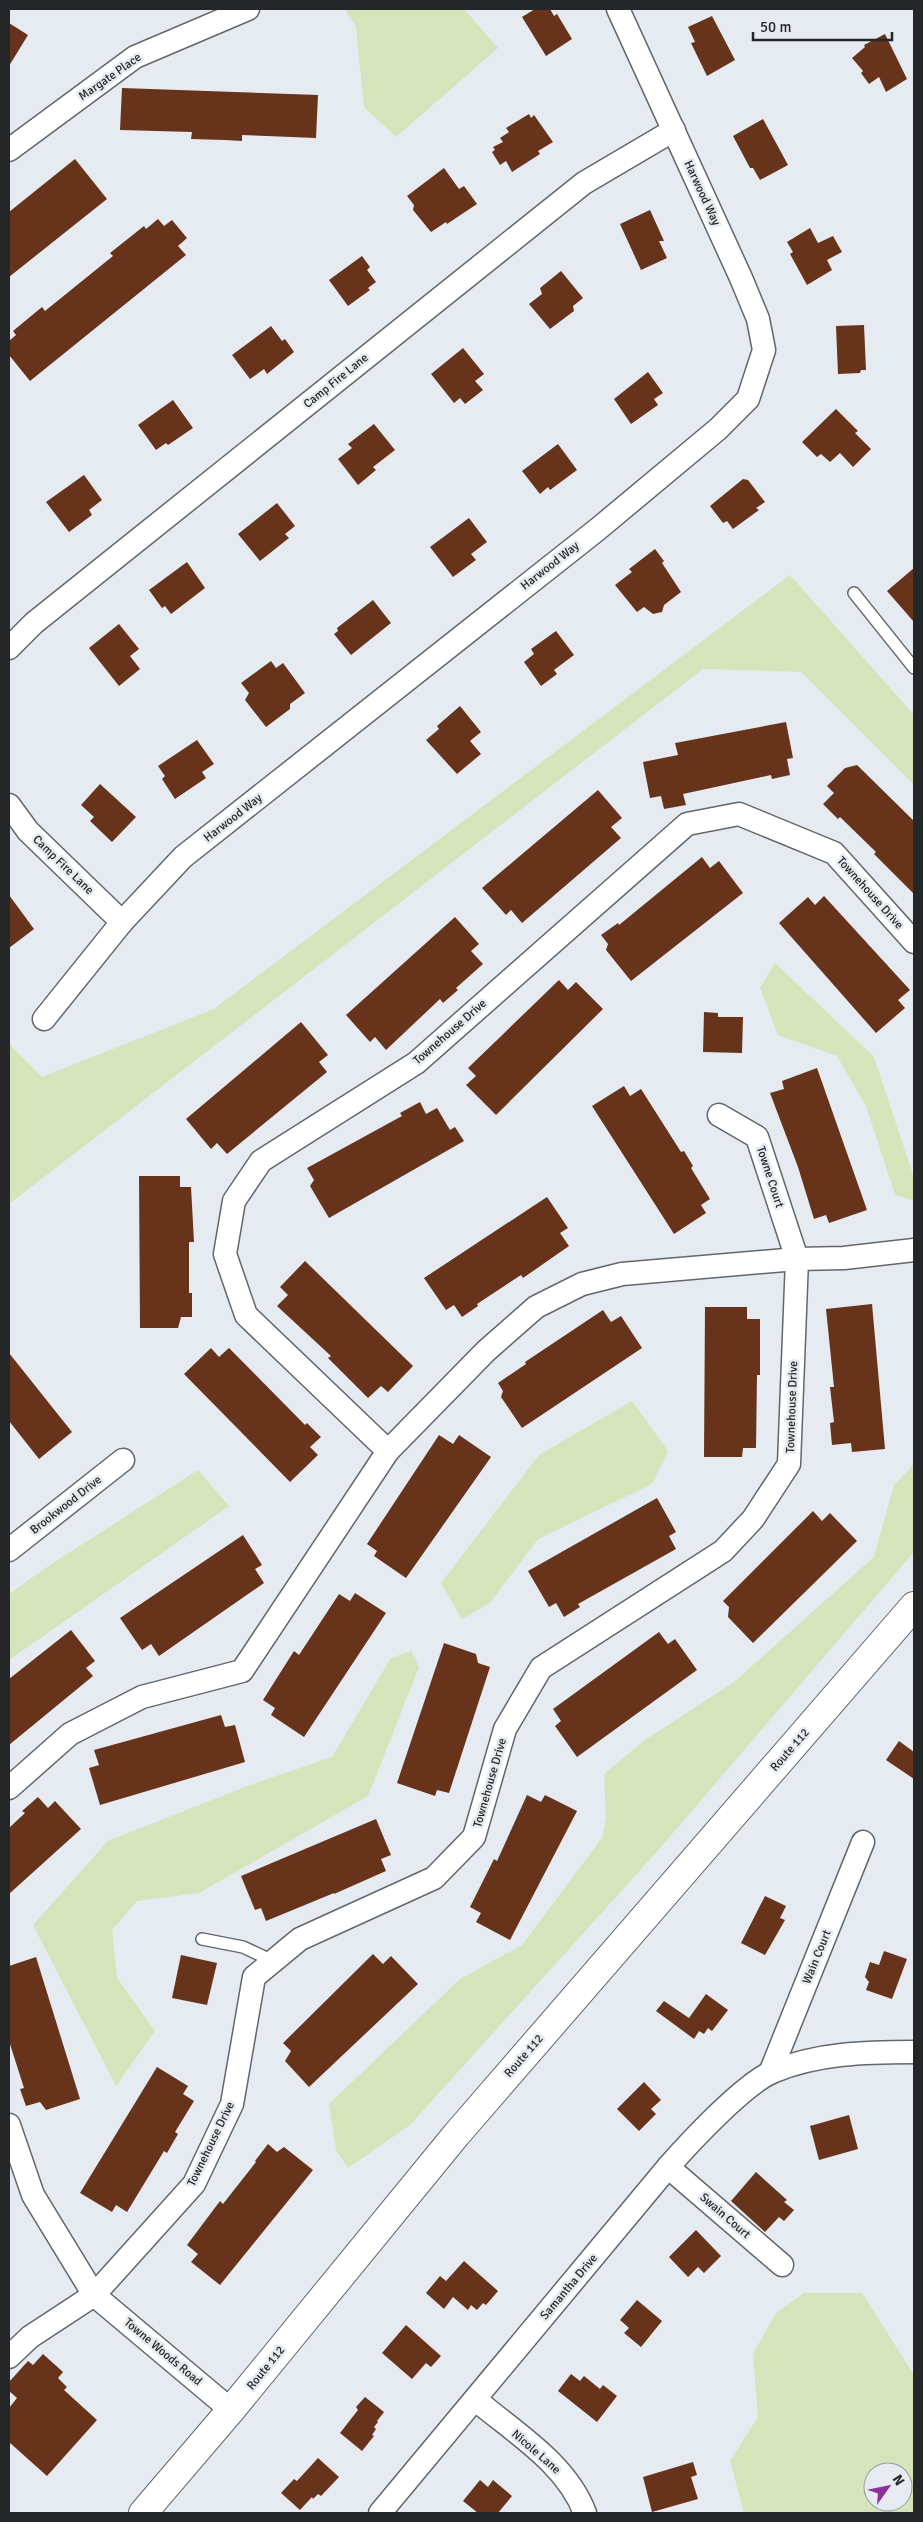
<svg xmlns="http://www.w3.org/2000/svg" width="923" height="2522" font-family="Signika,sans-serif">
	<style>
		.green { fill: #d5e4bb; fill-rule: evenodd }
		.building { fill: #67331b }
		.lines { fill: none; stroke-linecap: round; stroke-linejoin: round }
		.service-casing { stroke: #62676b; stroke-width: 14 }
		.minor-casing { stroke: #62676b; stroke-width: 25 }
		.primary-casing { stroke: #62676b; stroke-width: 30 }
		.service { stroke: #fff; stroke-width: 11 }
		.minor { stroke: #fff; stroke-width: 22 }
		.primary { stroke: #fff; stroke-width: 28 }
		.labels { text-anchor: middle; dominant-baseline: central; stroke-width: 5; stroke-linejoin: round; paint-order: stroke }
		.street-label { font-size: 12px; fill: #242628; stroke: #e5ebf0 }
	</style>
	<rect width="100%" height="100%" fill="#e5ebf0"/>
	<g class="green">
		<path d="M345,9H464L498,48L396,137L364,107L356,27Z"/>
		<path d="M790,575L914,715V785L801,672L703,669L9,1204V1044L42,1077L214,1009Z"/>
		<path d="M775,963L874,1057L914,1178V1201L895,1195L866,1106L837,1056L778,1035L760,988Z"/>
		<path d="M632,1401L668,1451L652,1484L538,1539L490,1603L462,1619L441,1583L539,1455Z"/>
		<path d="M914,1464V1552L661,1847L410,2125L348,2168L336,2150L329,2104L460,1979L522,1945L602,1838L606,1818L604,1774L645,1740L734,1682L874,1557L894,1485Z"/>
		<path d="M198,1470L229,1506L9,1660V1594L50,1565Z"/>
		<path d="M411,1651L419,1667L368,1796L199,1893L137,1901L112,1930L117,1978L155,2031L116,2086L33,1925L108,1841L250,1785L332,1757L391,1658Z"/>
		<path d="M804,2293H862L914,2375V2513H744L730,2461L758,2417L753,2354L776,2313ZM873,2472H903V2502H873Z"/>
	</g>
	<g class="building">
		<path d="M535,9H550L554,16L557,14L572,39L546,56L522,17Z"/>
		<path d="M712,16L735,60L707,76L691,43L695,42L688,27Z"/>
		<path d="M9,23L28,35L9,66Z"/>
		<path d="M885,34L907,79L886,92L879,77L869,84L861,73L863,71L852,58L865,47L864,45Z"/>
		<path d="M122,88L318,95L316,138L242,135V141L225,140L191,139L192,132L120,130Z"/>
		<path d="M529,114L531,118L534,115L553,142L538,151L540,154L512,172L506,161L500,165L492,152L495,150L493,147L503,142L500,138L509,132L506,128Z"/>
		<path d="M763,119L788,165L760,180L753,168H750L733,136Z"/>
		<path d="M75,159L107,199L9,277V212Z"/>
		<path d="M444,168L459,189L464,186L477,204L447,224L446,222L431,232L413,210L414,205L407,196Z"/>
		<path d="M650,210L664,241H659L667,258L641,270L620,224Z"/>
		<path d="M158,219L164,226L172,220L187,238L178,246L186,255L30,381L9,355V341L16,335L13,331L42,307L45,311L113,256L110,253L144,226L146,229Z"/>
		<path d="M810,228L818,243L833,236L842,252L827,260L832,270L807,285L790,254L793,252L787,242Z"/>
		<path d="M362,256L370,267L367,270L376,282L368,288L370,290L348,306L329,280Z"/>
		<path d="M561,271L583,298L573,306L574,311L550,329L529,304L542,294L540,288Z"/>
		<path d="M864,325L866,370H861L860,373L838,374L836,326Z"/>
		<path d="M271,326L282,341L285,339L294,352L267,374L264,369L250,379L232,355Z"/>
		<path d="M463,348L484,374L475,381L483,390L465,404L460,398L454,403L431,374Z"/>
		<path d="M648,372L663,393L654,399L658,405L631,424L614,399Z"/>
		<path d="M173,400L193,428L168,445L166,443L156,450L138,425Z"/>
		<path d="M836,409L858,431L855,433L871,449L853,467L840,453L830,462L821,454L817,457L802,442Z"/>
		<path d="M374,424L395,450L373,467L376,470L358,485L338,459L352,448L348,444Z"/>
		<path d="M558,444L577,470L550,490L548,487L540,494L522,471Z"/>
		<path d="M84,475L102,500L89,510L92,515L69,532L46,502Z"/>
		<path d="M743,479L748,480L765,502L756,508L759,510L733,529L727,521L723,523L710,506Z"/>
		<path d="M277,503L295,526L285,534L289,538L260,561L238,534Z"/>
		<path d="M469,518L487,542L471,554L476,560L453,577L430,547Z"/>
		<path d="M655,549L664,561L662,563L681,592L664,605L662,612L653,614L644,607L637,612L615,585L632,572L629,569Z"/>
		<path d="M187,562L205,588L171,614L165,606L162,608L149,590Z"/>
		<path d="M914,568V622L887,591Z"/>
		<path d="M373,600L391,623L351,655L334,634L338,631L337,628Z"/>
		<path d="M119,624L139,649L130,656L140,669L119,686L89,648Z"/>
		<path d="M556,631L574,655L554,670L557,674L541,686L524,662L534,654L531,649Z"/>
		<path d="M271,661L276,668L283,663L305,693L290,704V709L266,727L245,700L249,693L241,683Z"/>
		<path d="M460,706L481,732L470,741L481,754L457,774L426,740L439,729L437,726Z"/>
		<path d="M786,722L793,758L787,759L790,775L772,779L771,775L683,794L686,805L664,809L661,796L650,798L643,762L678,755L675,743Z"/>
		<path d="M197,740L214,764L202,772L206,778L175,799L162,779L165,776L158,766Z"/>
		<path d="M857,765L914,821V894L874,854L876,852L840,817L838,819L823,804L834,793L827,786L845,768Z"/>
		<path d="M100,784L136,817L112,842L90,821L94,817L81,805Z"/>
		<path d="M598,790L622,818L611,827L621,838L522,923L511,910L506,915L482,888Z"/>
		<path d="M702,857L710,868L719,861L743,893L631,981L606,950L608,944L601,935L618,923L619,925Z"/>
		<path d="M9,895L34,929L9,948Z"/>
		<path d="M824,896L910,990L898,1000L905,1008L876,1033L779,923L808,897L815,905Z"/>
		<path d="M455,917L479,944L471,951L483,964L456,988L458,990L443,1003L440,999L386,1050L375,1037L370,1042L346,1015Z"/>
		<path d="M559,980L568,990L576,982L603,1009L496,1115L466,1085L476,1076L468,1068Z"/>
		<path d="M704,1012L718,1013V1017H743L742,1053L703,1052Z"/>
		<path d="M301,1022L328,1055L319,1062L327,1072L227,1154L217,1143L211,1149L186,1119Z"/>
		<path d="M817,1068L867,1210L829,1223L826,1215L814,1219L798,1167L770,1093L784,1089L782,1081Z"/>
		<path d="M624,1086L630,1096L641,1089L681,1152L684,1151L693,1166L691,1168L710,1199L701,1205L706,1213L674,1234L592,1106Z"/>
		<path d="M420,1102L426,1114L437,1108L450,1130L455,1127L464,1141L329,1218L310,1186L314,1180L307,1168L402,1116L400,1113Z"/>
		<path d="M139,1176H180V1187H191L194,1242H189V1293H192V1317H181L178,1328H140Z"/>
		<path d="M547,1197L568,1228L560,1233L569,1246L523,1278L521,1275L477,1304L478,1306L462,1317L454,1305L446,1310L424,1278Z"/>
		<path d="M305,1261L413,1366L388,1392L381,1386L368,1398L328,1358L331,1356L277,1306L288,1295L280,1287Z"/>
		<path d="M872,1304L885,1449L852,1452L851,1443L832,1445L830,1423L834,1422L830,1387H834L826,1309Z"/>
		<path d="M705,1307H747V1319H760V1375H757L756,1448H743L742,1457H704Z"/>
		<path d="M603,1310L611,1322L621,1316L642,1348L522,1428L501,1397L503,1391L498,1383L526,1364L525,1362Z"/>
		<path d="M211,1348L219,1357L229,1348L305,1425L307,1423L321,1437L310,1447L318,1455L290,1482L184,1374Z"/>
		<path d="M9,1353L72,1432L39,1459L9,1421Z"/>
		<path d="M439,1435L453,1444L459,1435L491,1457L406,1578L374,1556L377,1551L367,1544Z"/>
		<path d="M657,1498L676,1532L669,1536L676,1549L578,1604L580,1607L564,1617L556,1603L549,1607L528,1571Z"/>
		<path d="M813,1511L822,1521L830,1513L857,1541L753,1643L728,1617L729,1607L723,1601Z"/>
		<path d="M243,1535L262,1565L255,1569L264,1583L159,1656L151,1644L142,1650L120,1618Z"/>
		<path d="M355,1593L386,1613L304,1737L271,1715L275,1708L263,1700L294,1651L299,1655L339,1594L350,1601Z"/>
		<path d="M71,1630L95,1661L86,1668L93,1676L9,1745V1679Z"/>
		<path d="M659,1632L668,1644L675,1639L697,1670L577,1757L555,1726L561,1721L553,1709Z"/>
		<path d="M444,1643L476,1654L478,1663L490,1667L449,1793L437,1790L435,1796L397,1783Z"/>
		<path d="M221,1715L225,1727L235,1725L245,1762L100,1805L89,1768L99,1765L94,1750Z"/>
		<path d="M899,1741L914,1752V1779L886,1760Z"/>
		<path d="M527,1795L541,1802L545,1795L577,1811L510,1940L476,1922L481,1913L470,1907L494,1859L497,1861Z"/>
		<path d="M38,1797L48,1808L55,1801L81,1829L9,1894V1828L25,1813L22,1811Z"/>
		<path d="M376,1819L391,1855L381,1859L386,1871L334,1894V1893L266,1921L261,1908L255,1910L241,1876Z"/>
		<path d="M765,1896L786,1906L780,1918L785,1920L765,1955L741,1943Z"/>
		<path d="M884,1951L907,1959L892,1999L866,1990L869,1982L865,1977L870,1962L879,1965Z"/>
		<path d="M373,1954L383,1964L391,1956L418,1984L309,2087L285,2061L291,2051L283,2043Z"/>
		<path d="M181,1955L217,1963L207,2005L172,1998Z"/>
		<path d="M36,1957L80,2099L46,2110L40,2102L26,2106L20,2089L24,2088L9,2041V1966Z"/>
		<path d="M706,1994L728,2010L712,2031L708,2028L704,2034L699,2031L694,2039L656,2011L664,2001L689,2018Z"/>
		<path d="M157,2067L188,2086L183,2094L194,2101L175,2132L178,2134L167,2153L164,2151L127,2212L116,2205L112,2212L80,2193Z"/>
		<path d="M644,2082L661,2100L651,2109L656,2114L639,2131L617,2109Z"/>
		<path d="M849,2115L858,2149L819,2160L810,2126Z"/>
		<path d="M268,2144L277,2152L284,2147L313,2170L220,2285L191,2262L198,2254L187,2245L220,2201L223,2204L256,2162L255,2161Z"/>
		<path d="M756,2172L787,2200L784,2202L794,2210L784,2221L779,2217L765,2232L731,2201Z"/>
		<path d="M696,2230L721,2256L704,2273L698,2267L688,2277L669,2257Z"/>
		<path d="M464,2261L498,2291L486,2305L483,2303L477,2310L471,2305L468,2310L453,2297L444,2309L426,2293L440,2276L446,2281Z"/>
		<path d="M637,2300L662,2321L641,2347L624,2333L629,2328L620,2320Z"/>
		<path d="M406,2325L441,2356L431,2367L426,2363L412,2379L382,2353Z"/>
		<path d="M43,2354L63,2372L58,2378L67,2387L64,2390L97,2420L47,2476L9,2442V2408L17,2398L9,2391V2382L28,2361L33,2365Z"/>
		<path d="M571,2374L580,2381L584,2376L600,2389L603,2385L617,2396L597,2422L558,2391Z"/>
		<path d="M365,2397L384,2412L377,2421L378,2422L374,2427L376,2429L372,2435L374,2436L362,2451L340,2433L358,2410L356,2407Z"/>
		<path d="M318,2458L339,2477L321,2496L318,2494L313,2499L312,2497L300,2510L281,2493L294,2479L297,2481Z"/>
		<path d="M693,2462L697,2475L691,2477L698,2499L652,2512L643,2477Z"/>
		<path d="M480,2480L488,2487L493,2480L512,2496L498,2513H478L463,2501Z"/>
	</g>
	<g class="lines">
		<g class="service-casing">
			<g id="service">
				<path d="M854,593L914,668"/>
				<path d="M202,1939L243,1947L273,1961"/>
			</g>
		</g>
		<g class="minor-casing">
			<g id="minor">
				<path d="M9,150L135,57L248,9"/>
				<path d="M9,648L34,623L584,183L674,130"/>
				<path d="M9,805L28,831L122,922"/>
				<path d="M44,1019L122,922L183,857L598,529L718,429L748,399L764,350L758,319L741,278L618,9"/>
				<path d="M388,1451L486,1351L536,1307L582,1284L622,1274L797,1259L844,1258L914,1250"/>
				<path d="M9,1550L123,1460"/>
				<path d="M9,1788L70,1734L142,1697L242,1671L388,1451L246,1315L225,1254L234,1201L261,1161L416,1063L687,824L739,814L834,853L914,942"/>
				<path d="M770,2073L863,1842"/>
				<path d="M9,2125L33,2195L94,2295L231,2410"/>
				<path d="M668,2167L782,2265"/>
				<path d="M9,2357L30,2337L94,2295L194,2184L232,2104L254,1977L300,1939L434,1878L474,1837L505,1729L541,1668L723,1551L753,1519L789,1464L797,1259L757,1137L719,1115"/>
				<path d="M476,2400C515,2433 566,2463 585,2513"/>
				<path d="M380,2513L668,2167C690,2142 743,2085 772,2072C817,2053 866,2052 914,2052"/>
			</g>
		</g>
		<g class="primary-casing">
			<path id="primary" d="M143,2513L231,2410L456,2135L914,1606"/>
		</g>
		<use href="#service" class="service"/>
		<use href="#minor" class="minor"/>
		<use href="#primary" class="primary"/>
	</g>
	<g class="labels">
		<g class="street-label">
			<text transform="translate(110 77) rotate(-35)">Margate Place</text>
			<text transform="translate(702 193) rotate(65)">Harwood Way</text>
			<text transform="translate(336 381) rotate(-39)">Camp Fire Lane</text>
			<text transform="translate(550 566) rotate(-38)">Harwood Way</text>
			<text transform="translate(233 818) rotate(-38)">Harwood Way</text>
			<text transform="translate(63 865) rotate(44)">Camp Fire Lane</text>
			<text transform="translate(870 893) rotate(48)">Townehouse Drive</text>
			<text transform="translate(450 1032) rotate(-41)">Townehouse Drive</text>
			<text transform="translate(770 1177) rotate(72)">Towne Court</text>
			<text transform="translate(792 1407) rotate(-88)">Townehouse Drive</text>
			<text transform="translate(66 1505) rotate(-38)">Brookwood Drive</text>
			<text transform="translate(790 1750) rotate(-49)">Route 112</text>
			<text transform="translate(490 1783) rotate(-74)">Townehouse Drive</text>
			<text transform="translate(817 1957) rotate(-68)">Wain Court</text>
			<text transform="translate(524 2056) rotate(-49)">Route 112</text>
			<text transform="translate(211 2144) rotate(-64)">Townehouse Drive</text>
			<text transform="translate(725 2216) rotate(41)">Swain Court</text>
			<text transform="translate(569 2287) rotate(-50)">Samantha Drive</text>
			<text transform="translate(163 2352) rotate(40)">Towne Woods Road</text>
			<text transform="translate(266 2368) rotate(-51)">Route 112</text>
			<text transform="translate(536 2452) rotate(41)">Nicole Lane</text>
		</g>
	</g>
	<rect width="923" height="2522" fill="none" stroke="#242628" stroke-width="20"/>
	<g transform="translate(888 2487) rotate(57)"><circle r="24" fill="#e5ebf0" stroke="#989ca0"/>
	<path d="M0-4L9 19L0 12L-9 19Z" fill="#8e319b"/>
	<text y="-8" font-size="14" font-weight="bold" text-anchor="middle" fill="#242628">N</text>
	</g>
	<path d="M753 32v8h139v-8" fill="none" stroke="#242628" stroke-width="2.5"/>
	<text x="760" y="32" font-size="15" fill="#242628" stroke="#e5ebf0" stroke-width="4" paint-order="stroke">50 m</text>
</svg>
